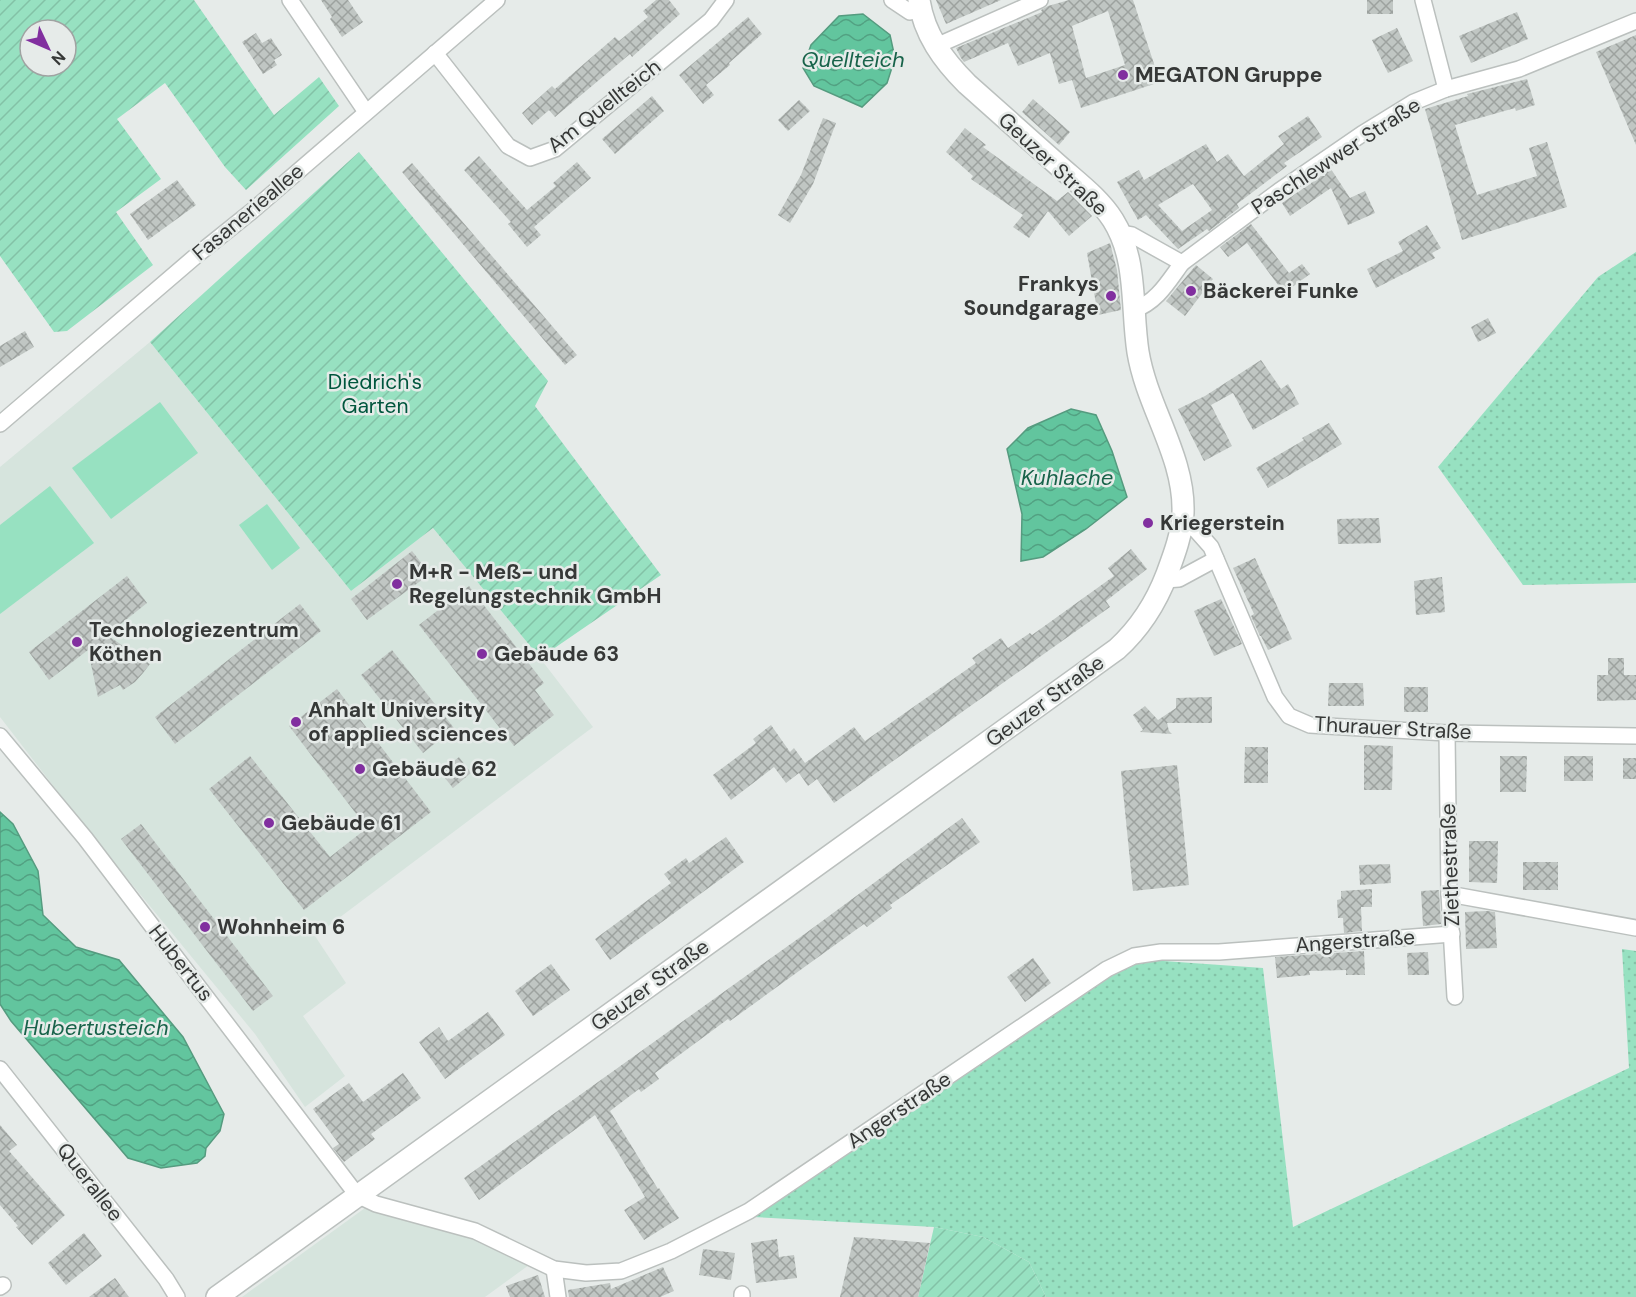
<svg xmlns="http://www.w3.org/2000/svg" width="1636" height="1297" font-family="'DM Sans',sans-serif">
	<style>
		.built { fill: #d6e4dd }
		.grass { fill: url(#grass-dots) }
		.garden { fill: url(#garden-furrows); fill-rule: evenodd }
		.pitch { fill: #97e1c1 }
		.water { fill: url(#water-waves); stroke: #559b7f; stroke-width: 1.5 }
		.building { fill: url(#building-cross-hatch); fill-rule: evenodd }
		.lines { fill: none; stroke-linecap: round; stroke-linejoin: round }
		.street-casing { stroke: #bbc0be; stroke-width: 18 }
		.secondary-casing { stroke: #bbc0be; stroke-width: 24 }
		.street { stroke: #fff; stroke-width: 15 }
		.secondary { stroke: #fff; stroke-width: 21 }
		.poi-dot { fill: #812f9f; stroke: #e6ebe9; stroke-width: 2 }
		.labels { text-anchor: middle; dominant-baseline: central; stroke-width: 5; stroke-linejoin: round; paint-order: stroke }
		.poi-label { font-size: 21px; font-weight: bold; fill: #363837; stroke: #e6ebe9; text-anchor: start }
		.street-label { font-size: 21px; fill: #363837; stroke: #e6ebe9 }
		.park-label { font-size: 21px; fill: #00563d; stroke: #e6ebe9 }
		.water-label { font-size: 22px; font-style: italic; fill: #18634a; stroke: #e6ebe9 }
	</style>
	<defs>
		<pattern id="grass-dots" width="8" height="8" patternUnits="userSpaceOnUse" patternTransform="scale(1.5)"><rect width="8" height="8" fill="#97e1c1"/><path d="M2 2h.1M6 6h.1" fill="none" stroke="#83c2a6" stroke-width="1.8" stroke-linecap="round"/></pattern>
		<pattern id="garden-furrows" width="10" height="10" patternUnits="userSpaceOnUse" patternTransform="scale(1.5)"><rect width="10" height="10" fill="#97e1c1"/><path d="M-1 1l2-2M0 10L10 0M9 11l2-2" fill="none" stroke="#83c2a6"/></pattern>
		<pattern id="water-waves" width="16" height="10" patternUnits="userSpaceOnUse" patternTransform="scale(1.5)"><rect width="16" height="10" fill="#62c59e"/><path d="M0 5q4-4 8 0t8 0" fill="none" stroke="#52a182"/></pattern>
		<pattern id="building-cross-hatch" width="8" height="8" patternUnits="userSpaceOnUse" patternTransform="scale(1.5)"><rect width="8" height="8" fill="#c0c6c3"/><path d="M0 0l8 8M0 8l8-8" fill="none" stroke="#9da29f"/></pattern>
	</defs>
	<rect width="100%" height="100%" fill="#e6ebe9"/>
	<g class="built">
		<path d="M150,342L351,591L433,528L540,658L593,727L315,936L346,983L303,1016L345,1076L305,1107L255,1034L89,832L0,717V467Z"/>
		<path d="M365,1208L477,1237L529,1265L485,1297H242Z"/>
	</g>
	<g class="grass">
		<path d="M1636,252V583L1523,585L1438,467L1598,277Z"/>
		<path d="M1622,949L1636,951V1297H1046L1029,1262L983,1237L934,1227L753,1217L1135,959L1263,968L1293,1227L1629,1068Z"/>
	</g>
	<g class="garden">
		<path d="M0,0H194L274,115L319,77L339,106L246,190L225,167L165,83L117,119L161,179L116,212L153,265L67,331L54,332L0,256ZM30,30H66V66H30Z"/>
		<path d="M359,152L548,381L535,406L661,575L540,658L433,528L351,591L150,342Z"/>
		<path d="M934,1227L983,1237L1029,1262L1046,1297H918Z"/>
	</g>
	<g class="pitch">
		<path d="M160,402L198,453L111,519L72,468Z"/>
		<path d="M50,486L94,543L0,614V525Z"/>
		<path d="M267,504L300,548L272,570L239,525Z"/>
	</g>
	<g class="water">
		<path d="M863,14L890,35L895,58L887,83L862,107L814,86L803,68L811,45L839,16Z"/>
		<path d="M1071,409L1096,415L1112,451L1127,497L1086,529L1043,557L1021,561L1022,514L1007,449L1028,428Z"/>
		<path d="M0,812L13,824L38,871L43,915L76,947L119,960L183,1037L224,1114L220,1131L206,1148L205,1156L197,1163L161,1168L128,1158L11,1021L0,1004Z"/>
	</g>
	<g class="building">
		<path d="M321,0H348L363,22L342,37L330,19L332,17Z"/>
		<path d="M656,0H669L680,14L632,57L630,54L555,117L549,110L532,125L522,113L552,86L555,89L615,37L619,41L648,17L643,11Z"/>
		<path d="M936,0H1001L946,24Z"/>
		<path d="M1069,0H1133L1160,82L1081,108L1072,80L1059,84L1050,53L1018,66L1008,43L964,62L961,58L956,48L1042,12L1041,10L1048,6ZM1108,11L1125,65L1086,78L1072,26Z"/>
		<rect x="1367" y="0" width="26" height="14"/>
		<path d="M1517,12L1528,39L1471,63L1459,36Z"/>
		<path d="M748,17L762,34L729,63L730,65L706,85L714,95L703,104L679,75Z"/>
		<path d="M1397,28L1413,61L1388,73L1372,40Z"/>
		<path d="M256,33L262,43L271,38L282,55L274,60L277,65L263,74L242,42Z"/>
		<path d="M1636,35V145L1596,52Z"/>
		<path d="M1527,79L1535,105L1516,111L1515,108L1455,125L1466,161L1477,195L1537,176L1529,148L1547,142L1567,207L1462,240L1425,109L1468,96L1467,94Z"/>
		<path d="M652,96L664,111L615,154L602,139Z"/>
		<path d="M1033,99L1070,132L1059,145L1022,112Z"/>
		<path d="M799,100L810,111L788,131L778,120Z"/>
		<path d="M1308,116L1322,137L1284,163L1287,166L1237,204L1239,208L1209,231L1207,229L1178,249L1146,215L1138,220L1117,182L1139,170L1144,180L1206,144L1217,162L1228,154L1244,176L1284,144L1278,136ZM1193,184L1212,210L1182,231L1158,205Z"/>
		<path d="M823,118L836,123L813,184L790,223L778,215L801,175Z"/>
		<path d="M965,128L986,145L983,147L1057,201L1068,192L1092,216L1069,236L1048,211L1029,238L1013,227L1023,215L971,179L973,176L946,152Z"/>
		<path d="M479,156L527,210L556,186L553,183L577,162L591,178L534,227L541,235L527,247L508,224L511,222L464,170Z"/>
		<path d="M412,163L577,355L565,365L402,172Z"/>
		<path d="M1331,169L1350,198L1365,191L1375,213L1348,225L1331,188L1290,216L1282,203L1321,176H1325L1324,173Z"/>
		<path d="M177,180L196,205L148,240L130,214Z"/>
		<path d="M1251,224L1289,273L1302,264L1310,274L1284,293L1247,243L1228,257L1220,247Z"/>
		<path d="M1427,225L1441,248L1432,253L1435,258L1376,288L1367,269L1403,251L1398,242Z"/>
		<path d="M1110,243L1117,270L1121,310L1098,315L1087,253Z"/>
		<path d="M1196,265L1213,279L1185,316L1166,301Z"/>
		<path d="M1488,318L1496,333L1478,342L1471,327Z"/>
		<path d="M25,331L34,347L0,367V346Z"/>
		<path d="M1261,360L1281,389L1288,384L1299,404L1253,430L1233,393L1211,405L1232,446L1204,461L1178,409L1205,396Z"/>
		<path d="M1329,423L1342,444L1268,488L1256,468L1304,440L1302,438Z"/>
		<path d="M1379,518L1381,543L1338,544L1337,519Z"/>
		<path d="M1131,549L1147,569L1106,601L1110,607L834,803L817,779L808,786L799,773L786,783L774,767L731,800L713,775L756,743L753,739L771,725L790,752L794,748L805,763L854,727L865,741L976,663L972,658L1001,638L1008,648L1030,633L1032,635L1114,576L1108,568Z"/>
		<path d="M412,551L430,574L367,620L351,599Z"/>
		<path d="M1255,558L1292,639L1268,650L1261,636H1260L1251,616L1254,614L1233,568Z"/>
		<path d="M127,576L147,603L107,635L150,664L143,673L135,682L123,690L120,685L98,697L88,650L49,680L29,652Z"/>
		<path d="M1442,577L1445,612L1416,615L1414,581Z"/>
		<path d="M469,586L544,683L535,690L554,715L514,746L419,625Z"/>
		<path d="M1221,599L1242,644L1214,656L1194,611Z"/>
		<path d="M300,604L321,631L175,744L155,717Z"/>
		<path d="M392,650L454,728L423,753L361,675Z"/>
		<path d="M1608,658H1624V675H1636V700L1597,701V675H1608Z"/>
		<path d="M1329,683H1363L1364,706H1328Z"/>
		<rect x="1404" y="687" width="24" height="25"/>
		<path d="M337,689L431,812L304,910L209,789L250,756L330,857L367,828L289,726Z"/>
		<path d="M1212,697V723H1167L1169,731L1172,734L1140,732L1143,730L1133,715L1145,706L1158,720L1176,708V698Z"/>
		<path d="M1364,745L1393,746L1392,790H1364Z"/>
		<path d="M1245,747H1268V783H1244Z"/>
		<path d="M1500,756H1527L1526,792H1500Z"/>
		<rect x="1564" y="756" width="29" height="25"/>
		<path d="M459,757L471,773L453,788L440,772Z"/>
		<rect x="1623" y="758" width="13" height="21"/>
		<path d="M1177,765L1189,885L1133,891L1121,771Z"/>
		<path d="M962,818L980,842L890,905L892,908L867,927L864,924L730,1021L728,1019L655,1073L659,1079L641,1092L639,1089L610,1111L658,1189L659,1188L679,1218L644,1240L624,1210L645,1197L595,1115L479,1200L464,1178L806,933Z"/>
		<path d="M141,824L273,996L253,1011L121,839Z"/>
		<path d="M726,837L744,862L610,960L595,939L671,883L664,874L686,858L689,863Z"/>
		<path d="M1469,841H1498L1497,883L1469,882Z"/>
		<rect x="1523" y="862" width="35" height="28"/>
		<path d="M1390,864L1391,883L1360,885L1359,865Z"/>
		<path d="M1372,889V907H1361L1362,931L1344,933L1343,918H1338L1337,900L1341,899V891Z"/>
		<path d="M1439,890L1441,924L1423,926L1421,891Z"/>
		<path d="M1487,911L1495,912L1497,948L1466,949L1465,912Z"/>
		<path d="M1364,951L1365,975H1346V970L1309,971L1310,975L1277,978L1275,957Z"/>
		<path d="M1428,952L1429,975H1408L1407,953Z"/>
		<path d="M1033,958L1051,983L1025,1002L1007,977Z"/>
		<path d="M551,964L570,990L533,1016L515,991Z"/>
		<path d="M488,1012L505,1035L445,1079L419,1042L439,1027L448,1041Z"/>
		<path d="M403,1073L421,1098L371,1134L375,1139L344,1162L333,1148L339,1144L313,1109L349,1083L363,1102Z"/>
		<path d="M0,1125L17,1145L9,1151L65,1215L32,1245L16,1227L18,1226L0,1205Z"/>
		<path d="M84,1233L102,1256L66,1285L48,1263Z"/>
		<path d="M854,1237L930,1243L918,1297H840Z"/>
		<path d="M777,1239L779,1257L794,1255L797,1278L756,1283L751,1243Z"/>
		<path d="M703,1249L735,1253L731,1280L699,1275Z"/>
		<path d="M663,1267L674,1291L660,1297H569L568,1290L610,1283L611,1289Z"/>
		<path d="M538,1275L545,1297H510L506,1286Z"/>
		<path d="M115,1278L129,1297H89Z"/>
	</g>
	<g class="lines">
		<g class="street-casing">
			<g id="street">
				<path d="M290,0L366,112"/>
				<path d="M892,0L910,12L920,10"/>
				<path d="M1423,0L1446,89"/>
				<path d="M936,46L1040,0"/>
				<path d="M435,53L508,146L530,158L555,149L711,20L726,0"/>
				<path d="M1120,233L1132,235L1182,263L1279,191L1362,134L1414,102L1446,89L1519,69L1636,21"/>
				<path d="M1134,310C1157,302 1168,282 1182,263"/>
				<path d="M0,424L197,255L252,211L497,0"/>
				<path d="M1181,526L1195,529L1211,547L1275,697L1289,716L1310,725L1447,733L1636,736"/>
				<path d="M1165,580L1179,579L1216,559"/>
				<path d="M1447,733L1449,894L1455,997"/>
				<path d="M0,736L85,838L357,1195L376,1204L475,1231L554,1269L586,1273L621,1271L671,1251L749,1211L1107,969L1134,956L1161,952H1219L1452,934"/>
				<path d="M1449,894L1636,928"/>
				<path d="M0,1069L166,1279L177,1297"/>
				<path d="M554,1269L558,1297"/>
				<path d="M0,1287L3,1285"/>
				<path d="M742,1297V1294"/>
			</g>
		</g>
		<g class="secondary-casing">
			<path id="secondary" d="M217,1297L1117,649C1140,628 1156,603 1167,574C1174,555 1182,534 1183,513C1185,457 1147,407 1138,352C1131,307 1138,260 1113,220C1099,198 1077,182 1058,165C1028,138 997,111 967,84C943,60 924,34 919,0"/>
		</g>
		<use href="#street" class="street"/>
		<use href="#secondary" class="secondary"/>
	</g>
	<g class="poi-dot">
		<circle cx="1123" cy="75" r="6"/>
		<circle cx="1191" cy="291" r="6"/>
		<circle cx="1111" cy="296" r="6"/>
		<circle cx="1148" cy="523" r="6"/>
		<circle cx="397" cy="584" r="6"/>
		<circle cx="77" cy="642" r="6"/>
		<circle cx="482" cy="654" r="6"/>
		<circle cx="296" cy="722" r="6"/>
		<circle cx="360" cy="769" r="6"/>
		<circle cx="269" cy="823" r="6"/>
		<circle cx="205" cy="927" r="6"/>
	</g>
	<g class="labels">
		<g class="poi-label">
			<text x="1135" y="75">MEGATON Gruppe</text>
			<text x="1099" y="284" text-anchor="end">Frankys<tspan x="1099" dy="24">Soundgarage</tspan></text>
			<text x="1203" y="291">Bäckerei Funke</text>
			<text x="1160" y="523">Kriegerstein</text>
			<text x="409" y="572">M+R - Meß- und<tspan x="409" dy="24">Regelungstechnik GmbH</tspan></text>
			<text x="89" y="630">Technologiezentrum<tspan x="89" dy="24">Köthen</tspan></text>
			<text x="494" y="654">Gebäude 63</text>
			<text x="308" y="710">Anhalt University<tspan x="308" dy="24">of applied sciences</tspan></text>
			<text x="372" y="769">Gebäude 62</text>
			<text x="281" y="823">Gebäude 61</text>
			<text x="217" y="927">Wohnheim 6</text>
		</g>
		<g class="street-label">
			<text transform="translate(604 106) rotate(-38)">Am Quellteich</text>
			<text transform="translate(1336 156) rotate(-33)">Paschlewwer Straße</text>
			<text transform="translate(1053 164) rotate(43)">Geuzer Straße</text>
			<text transform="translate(248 212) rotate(-40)">Fasanerieallee</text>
			<text transform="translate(1045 701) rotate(-36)">Geuzer Straße</text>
			<text transform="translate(1393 728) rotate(3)">Thurauer Straße</text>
			<text transform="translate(1450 865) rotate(-92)">Ziethestraße</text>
			<text transform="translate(1355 941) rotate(-4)">Angerstraße</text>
			<text transform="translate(181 963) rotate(52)">Hubertus</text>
			<text transform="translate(650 985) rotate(-36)">Geuzer Straße</text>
			<text transform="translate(899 1110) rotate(-34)">Angerstraße</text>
			<text transform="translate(90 1182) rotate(52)">Querallee</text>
		</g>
		<g class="park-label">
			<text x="375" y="382">Diedrich's<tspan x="375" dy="24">Garten</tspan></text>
		</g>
		<g class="water-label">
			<text x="853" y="59">Quellteich</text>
			<text x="1067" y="477">Kuhlache</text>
			<text x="96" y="1027">Hubertusteich</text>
		</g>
	</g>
	<g transform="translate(48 48) rotate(134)"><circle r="28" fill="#e6ebe9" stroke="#a0a3a2" stroke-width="1.5"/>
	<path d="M0-4.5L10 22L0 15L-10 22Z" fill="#812f9f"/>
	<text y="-9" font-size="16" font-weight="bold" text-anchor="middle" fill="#363837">N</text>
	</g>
</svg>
